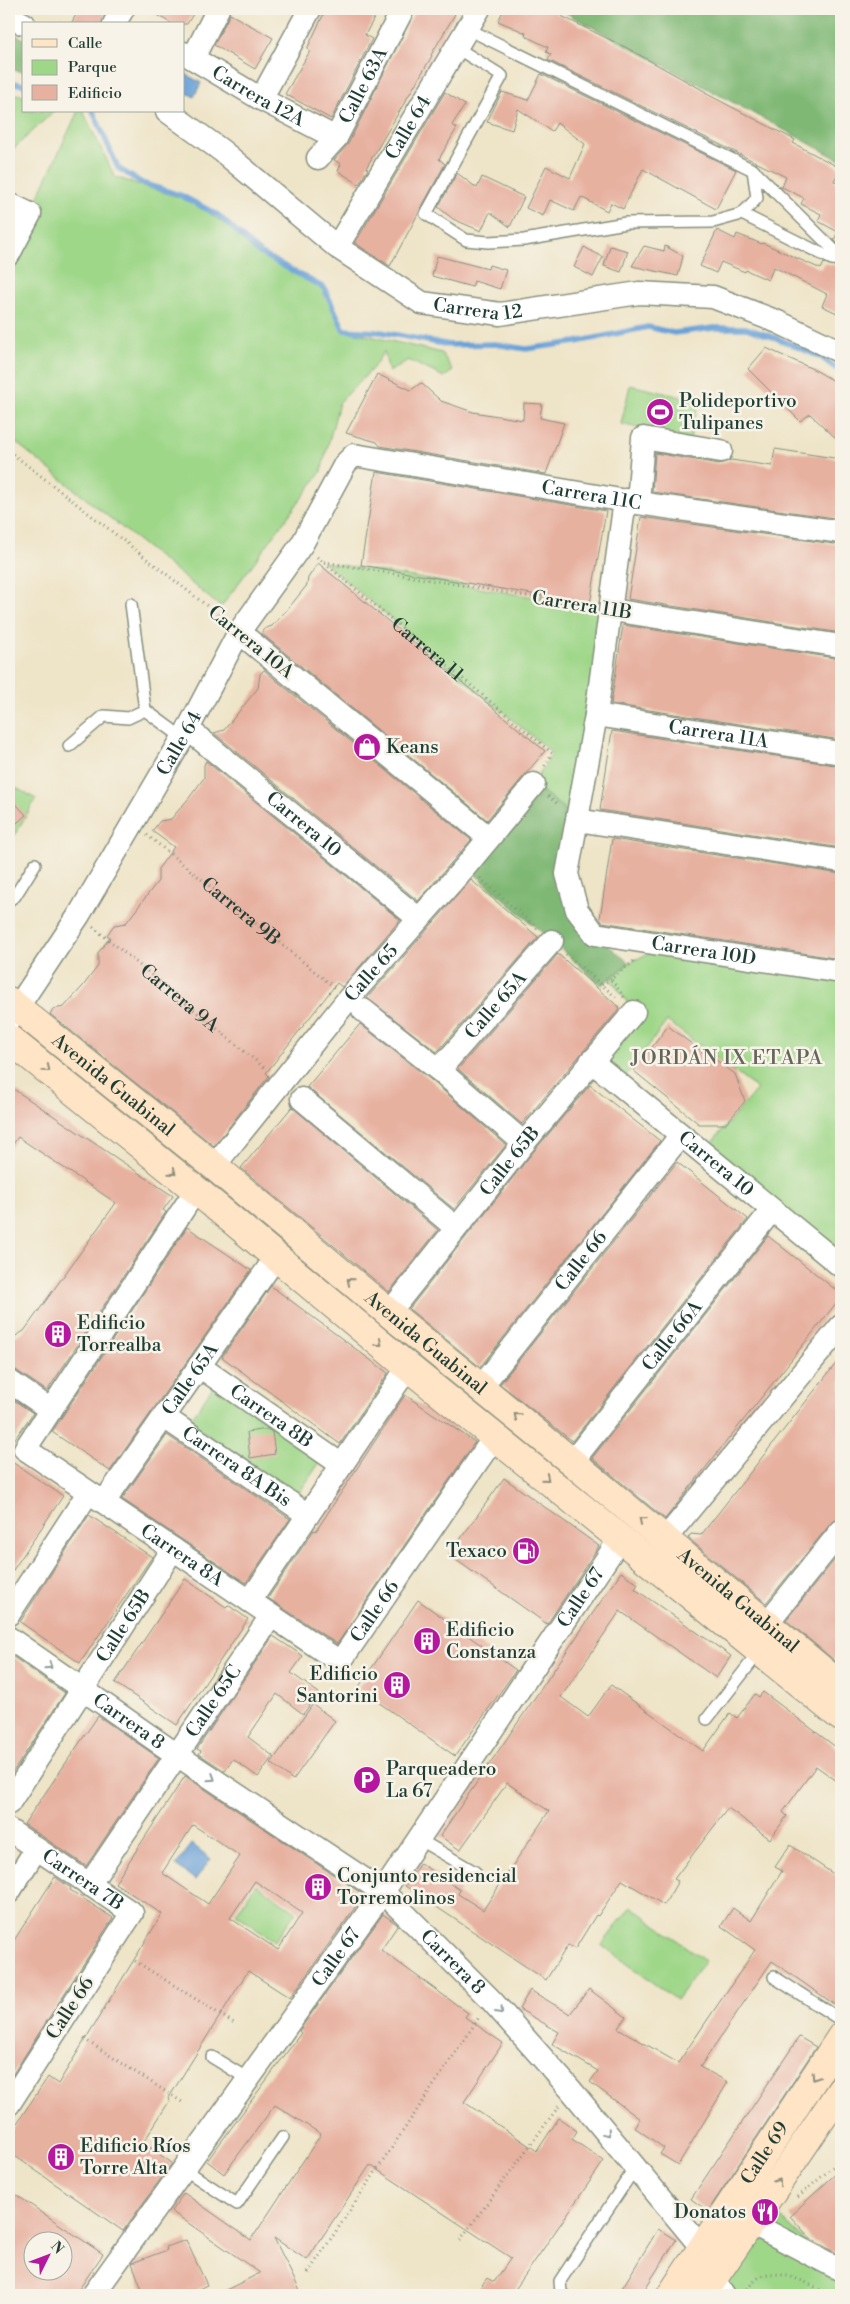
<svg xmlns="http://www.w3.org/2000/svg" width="850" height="2304" font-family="'Libre Bodoni',serif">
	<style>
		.green { fill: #9fd789; stroke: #5f8a5e }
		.forest { fill: #7fb875; stroke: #4f7a54 }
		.water { fill: #6aa2d8; stroke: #447086 }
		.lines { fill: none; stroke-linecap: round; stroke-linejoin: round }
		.stream { stroke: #6aa2d8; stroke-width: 5.5 }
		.building { fill: #e7b1a0; fill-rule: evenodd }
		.lane-casing { stroke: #86907e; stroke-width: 14 }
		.street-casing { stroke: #86907e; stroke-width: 25 }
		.secondary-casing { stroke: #86907e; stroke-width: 30 }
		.path { stroke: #86907e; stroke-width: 3; stroke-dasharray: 1 4; stroke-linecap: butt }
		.lane { stroke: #fff; stroke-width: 11 }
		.street { stroke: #fff; stroke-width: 22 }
		.secondary { stroke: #ffe4c6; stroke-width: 28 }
		.oneway { stroke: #8f907d }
		.oneway2 { stroke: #8f9e9a }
		.labels { text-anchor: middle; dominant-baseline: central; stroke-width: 5; stroke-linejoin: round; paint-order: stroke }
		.street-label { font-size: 19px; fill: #1f3d34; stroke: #f7f3e8 }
		.poi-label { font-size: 19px; fill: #1f3d34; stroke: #f7f3e8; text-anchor: start }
		.neighbourhood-label { font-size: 20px; letter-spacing: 1px; fill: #65665a; stroke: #f7f3e8 }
	</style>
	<rect width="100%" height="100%" fill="#f7f3e8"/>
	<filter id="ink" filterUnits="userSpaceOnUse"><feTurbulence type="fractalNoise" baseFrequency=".02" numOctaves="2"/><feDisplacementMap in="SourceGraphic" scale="10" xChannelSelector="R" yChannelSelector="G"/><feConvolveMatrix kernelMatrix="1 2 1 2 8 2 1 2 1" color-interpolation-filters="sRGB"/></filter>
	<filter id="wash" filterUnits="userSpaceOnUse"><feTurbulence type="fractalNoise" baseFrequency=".0096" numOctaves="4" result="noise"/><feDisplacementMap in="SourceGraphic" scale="20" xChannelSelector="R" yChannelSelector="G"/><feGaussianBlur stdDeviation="1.12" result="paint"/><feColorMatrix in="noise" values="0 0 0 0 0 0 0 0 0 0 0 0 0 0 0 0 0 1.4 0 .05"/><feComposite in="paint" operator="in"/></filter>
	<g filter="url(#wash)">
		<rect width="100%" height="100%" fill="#eee4c7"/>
		<g class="green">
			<path d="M9,92L24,96V111H54L9,153Z"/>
			<path d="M78,111H83L115,177L194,202L279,264L324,288L344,330L442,353L453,371L444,377L408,360L389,372L384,351L373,368L339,403L321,472L221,607L9,437V259Z"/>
			<path d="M630,385L699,401L690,440L621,424Z"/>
			<path d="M323,562L612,610L577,820L534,784L552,753Z"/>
			<path d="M9,784L36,799L9,844Z"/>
			<path d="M663,946L841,972V1266L704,1152L757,1089L667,1021L620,1084L591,1061L634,1012L611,979L629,963Z"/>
			<path d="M216,1382L324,1456L297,1496L189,1422Z"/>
			<path d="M256,1884L296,1912L275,1941L236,1914Z"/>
			<path d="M631,1906L705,1961L676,2000L602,1945Z"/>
			<path d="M779,2216L829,2264L841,2254V2295H734L719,2279Z"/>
		</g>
		<g class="forest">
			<path d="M559,9H841V162L840,160Z"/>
			<path d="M9,31L24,39V72L9,69Z"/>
			<path d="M534,784L577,820L567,874L595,934L629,963L602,985L466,866Z"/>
		</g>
		<g class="water">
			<path d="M184,73L201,83L194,97L184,91Z"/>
			<path d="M192,1844L211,1859L195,1880L176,1865Z"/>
		</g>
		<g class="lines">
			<g class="stream">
				<path d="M9,82L24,85"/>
				<path d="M93,111L118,168L142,183L180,195L218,215L258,252L324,288L344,330L381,332L450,345L495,344L526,349L576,342L648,327L674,333L714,328H746L776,338L821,357L841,372"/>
			</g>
		</g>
		<g id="blocks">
			<g class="building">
				<path d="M79,9H108L101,24H71Z"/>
				<path d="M148,9H196L187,24H172Z"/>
				<path d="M326,9H379L365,35L372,39L331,119L285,94L310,51L307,49Z"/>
				<path d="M416,9H447L455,14L431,55L432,56L366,168L368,169L359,184L338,171L341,164L334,160L348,144Z"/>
				<path d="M504,9H547L627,48L706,92L705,93L795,140L793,143L840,168L834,181L841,184V247L834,240L838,232L818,221L821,214L801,204L804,198L782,187L786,177L548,60L551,54L546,52L548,47L525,36L526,33L498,21Z"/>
				<path d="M230,14L273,38L255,69L214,45Z"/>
				<path d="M541,74L736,170L716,209L643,169L623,209L611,203L607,211L581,197L574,211L550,200L543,216L526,208L546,166L570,178L585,144L557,123L552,131L518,109L512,130L487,122L502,92L528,100Z"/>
				<path d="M445,92L465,105L452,125L457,128L439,159L445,164L390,266L355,243Z"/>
				<path d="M457,173L477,188L482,177L524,197L510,227L490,212L481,231L453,219L438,207Z"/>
				<path d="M717,230L735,239L737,234L762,244L763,243L821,269L824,263L841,267V304L837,313L822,306L827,294L774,267L768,280L746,270L745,272L721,262L716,273L700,266Z"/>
				<path d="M610,246L628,251L621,272L604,266Z"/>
				<path d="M644,246L664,251L665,246L683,256L678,276L632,266Z"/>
				<path d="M584,247L603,257L593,277L574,267Z"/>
				<path d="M437,256L488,269L489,265L506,270L500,289L474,281L472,287L432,276Z"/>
				<path d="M766,348L815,370L841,385V443L810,414L800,421L748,369Z"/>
				<path d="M377,374L411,390L421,383L441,401L473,412L523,420L524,403L542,404L540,418L564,423L546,474L380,446L377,442L346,433Z"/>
				<path d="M775,449L841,459V519L652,492L655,453L719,464L731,460L772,466Z"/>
				<path d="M376,472L606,511L590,604L361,565Z"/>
				<path d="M641,517L841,545V633L628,599Z"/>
				<path d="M318,563L545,751L487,820L261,633L264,629L272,626L291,605L307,585L308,578Z"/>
				<path d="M623,625L841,659V740L611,704Z"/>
				<path d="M264,670L471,840L418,901L214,733L224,730L258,688L260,674Z"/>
				<path d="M612,731L841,766V848L600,810Z"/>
				<path d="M206,761L400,920L342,987L337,983L266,1073L269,1076L214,1146L50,1014L53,1009L64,1007L83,986L98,966V953L110,937L107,935L114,925L126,923L158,881V869L174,847L152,831L160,821L171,819L189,798L204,778V765Z"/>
				<path d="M9,796L26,815L9,830Z"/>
				<path d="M612,839L841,874V959L602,922L600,918Z"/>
				<path d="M471,880L538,937L437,1052L367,998Z"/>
				<path d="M558,954L620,1008L522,1124L458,1069Z"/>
				<path d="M360,1024L431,1080L506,1145L454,1209L307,1087Z"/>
				<path d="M668,1026L705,1054H708L735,1074L745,1101L726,1124H699L634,1071Z"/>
				<path d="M590,1085L660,1141L480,1367L409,1309L534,1151Z"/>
				<path d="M9,1086L173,1196L163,1210L166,1212L47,1391L16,1370L9,1368V1340L24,1331L116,1203L18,1137L9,1150Z"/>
				<path d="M292,1107L438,1230L389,1292L241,1168Z"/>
				<path d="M677,1162L748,1219L572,1441L500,1384Z"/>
				<path d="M187,1227L251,1270L110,1471L52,1432Z"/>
				<path d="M768,1236L841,1294V1297L665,1519L592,1458Z"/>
				<path d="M271,1286L388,1373L340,1444L222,1357Z"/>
				<path d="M841,1357V1518L831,1523L766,1603L688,1538L691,1534L701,1535Z"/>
				<path d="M405,1395L475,1442L337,1644L268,1598L314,1530L316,1531Z"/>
				<path d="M9,1397L33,1413L9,1447Z"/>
				<path d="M267,1429L272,1432L275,1454L250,1458L247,1432Z"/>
				<path d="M167,1435L290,1519L246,1583L122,1499Z"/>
				<path d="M9,1460L63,1496L9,1576Z"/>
				<path d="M504,1478L599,1546L547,1624L449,1555Z"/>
				<path d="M89,1515L152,1557L80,1663L20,1622Z"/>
				<path d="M841,1552V1666L786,1620Z"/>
				<path d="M621,1572L638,1584L635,1589L731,1656L716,1678L620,1611L561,1697L588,1717L611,1685L703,1751L730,1713L737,1718L755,1694L759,1697L763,1692L841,1751V1784L816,1766L783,1812L787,1816L770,1839L728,1808L674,1879L678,1881L664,1905L622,1880L598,1916L596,1915L575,1949L568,1945L546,1980L405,1886L420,1863L460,1890L458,1894L483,1910L549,1811L507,1783L460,1850L440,1836Z"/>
				<path d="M185,1579L226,1607L228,1605L248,1619L177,1725L115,1683Z"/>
				<path d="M418,1600L516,1670L455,1756L358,1688Z"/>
				<path d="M273,1636L303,1656L291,1673L319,1693L303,1714L277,1694L248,1737L273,1756L258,1777L233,1759L225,1771L199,1754L201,1751L197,1749Z"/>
				<path d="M9,1654L65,1693L9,1778Z"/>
				<path d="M313,1704L335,1721L293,1780L271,1763Z"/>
				<path d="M98,1716L159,1758L86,1866L24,1824Z"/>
				<path d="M185,1776L364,1895L290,1998L248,1971L168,2099L170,2100L143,2143L172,2163L123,2231L9,2152V2135L48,2077L58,2084L162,1914L115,1883ZM193,1825L240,1856L208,1904L162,1873ZM255,1881L302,1913L278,1950L230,1918Z"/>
				<path d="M790,1845L841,1879V2009L772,1961L700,2067L728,2082L678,2165L660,2154L664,2148L634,2127L640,2119L590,2082L598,2071L552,2044L559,2032L519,2009L530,1990L570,2014L589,1989L626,2017L618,2028L678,2063L755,1950L721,1926L733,1908L751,1921L782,1871L775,1867Z"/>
				<path d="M55,1877L71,1888L70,1890L113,1918L9,2080V1948Z"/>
				<path d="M383,1914L398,1925L381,1950L468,2013L465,2017L503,2043L464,2102L537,2151L559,2118L577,2131L572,2139L604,2161L512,2294L514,2295H475L487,2278L494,2282L511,2258L370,2165L307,2260L274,2238L302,2295H216L260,2273L171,2211L184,2193L251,2240L321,2134L275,2105L224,2174L207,2161L301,2033L299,2031Z"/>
				<path d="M799,2037L816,2047L708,2211L691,2199Z"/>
				<path d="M841,2169V2251L838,2254L811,2239L790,2216Z"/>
				<path d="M9,2190L103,2254L75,2295H9ZM32,2242H62V2272H32Z"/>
				<path d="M658,2229L676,2240L641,2295H618Z"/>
				<path d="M186,2240L207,2285L186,2295H144L132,2263L167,2250L166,2247Z"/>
			</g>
		</g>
	</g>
	<g filter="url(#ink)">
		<use href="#blocks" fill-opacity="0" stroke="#86907e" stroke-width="1"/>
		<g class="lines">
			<g class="lane-casing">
				<g id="lane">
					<path d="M457,48L502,76L426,214L466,240L488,242L524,240L626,223L713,222L742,214L757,198L753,170L468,29"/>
					<path d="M753,170L841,257"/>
					<path d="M742,214L832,259L841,260"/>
					<path d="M131,604L145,710L183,738"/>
					<path d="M69,746L104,716L128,718L145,710"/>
					<path d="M9,900L15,896L35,864"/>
					<path d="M707,1719L760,1651"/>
					<path d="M418,1839L475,1872"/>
					<path d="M774,1977L841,2020"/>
					<path d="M212,2057L248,2079"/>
					<path d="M184,2169L237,2204L283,2137"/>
					<path d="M564,2295L561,2293L560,2281L635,2168"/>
				</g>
			</g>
			<g class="street-casing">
				<g id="street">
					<path d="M9,17L24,24"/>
					<path d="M114,24L123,9"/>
					<path id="s4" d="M184,53L261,99L336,138"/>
					<path d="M193,58L218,9"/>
					<path d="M261,99L310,9"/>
					<path id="s5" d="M167,111L222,151L337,247L422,303L500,314L639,293L713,297L778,322L841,352"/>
					<path id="s6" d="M318,158L336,138L403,9"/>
					<path d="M9,204L30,214L9,254"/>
					<path id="s7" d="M337,247L479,9"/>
					<path id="s8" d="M625,500L596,715L567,874L577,910L595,934L841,972"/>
					<path d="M638,503L643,438L721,451"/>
					<path d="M612,610L841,646"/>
					<path d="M239,632L489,838"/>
					<path id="s9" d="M596,715L841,753"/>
					<path id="s10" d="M188,729L419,919"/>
					<path d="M577,820L841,861"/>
					<path d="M363,1010L439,1070L524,1143"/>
					<path id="s11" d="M9,1020L79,915L188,729L239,632L302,544L345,464L354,455L638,503L841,532"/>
					<path id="s12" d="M591,1061L841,1266"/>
					<path id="s13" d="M439,1070L552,941"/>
					<path d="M302,1099L455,1227"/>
					<path id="s14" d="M214,1166L349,998L466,866L534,784"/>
					<path id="s15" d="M196,1190L25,1449L340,1662L495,1436"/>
					<path id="s16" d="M389,1313L524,1143L634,1012"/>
					<path id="s17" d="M199,1366L342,1465"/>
					<path d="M9,1381L51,1410"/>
					<path id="s18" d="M481,1387L681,1135"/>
					<path id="s19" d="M164,1417L308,1515"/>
					<path id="s20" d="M572,1462L772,1210"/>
					<path id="s21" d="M104,1502L276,1257"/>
					<path d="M665,1539L841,1326"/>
					<path d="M250,1601L408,1367"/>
					<path d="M9,1614L88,1493"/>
					<path d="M767,1623L841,1531"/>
					<path id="s22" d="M9,1638L177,1755L383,1892L491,2000L571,2090L702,2248L713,2280L724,2295"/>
					<path id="s23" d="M9,1803L173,1549"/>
					<path id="s24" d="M9,1830L132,1913L9,2104"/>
					<path id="s25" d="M89,1885L271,1616"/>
					<path d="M9,1892L36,1849"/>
					<path d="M751,2223L841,2270"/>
					<path id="s26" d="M93,2295L383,1892L620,1539"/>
				</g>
			</g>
			<g class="secondary-casing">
				<g id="secondary">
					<path id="s27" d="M9,1001L214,1166L389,1313L572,1462L841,1686"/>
					<path d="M9,1039L196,1190L408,1367L841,1717"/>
					<path id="s28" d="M671,2295L841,2037"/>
					<path d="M702,2295L841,2090"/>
				</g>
			</g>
			<g class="path">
				<path d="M9,451L225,620"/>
				<path id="s1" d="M317,557L552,753L543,769"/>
				<path d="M324,562L591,607"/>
				<path d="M548,796L559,805"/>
				<path id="s2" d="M147,835L334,987"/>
				<path d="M480,878L537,928"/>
				<path id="s3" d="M93,927L266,1069"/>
				<path d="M566,954L618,999"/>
				<path d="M602,985L611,979"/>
				<path d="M624,997L611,979L634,961"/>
				<path d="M135,1961L234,2023"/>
				<path d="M84,2039L182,2102"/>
				<path d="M798,2197L841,2160"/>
				<path d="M460,2240L559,2106"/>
				<path d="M308,2273L480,2016"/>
				<path d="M743,2292C749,2287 755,2280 761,2276C777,2268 814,2284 827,2295"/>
			</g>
			<use href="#lane" class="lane"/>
			<use href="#street" class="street"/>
			<use href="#secondary" class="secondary"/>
		</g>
		<defs><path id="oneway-chevron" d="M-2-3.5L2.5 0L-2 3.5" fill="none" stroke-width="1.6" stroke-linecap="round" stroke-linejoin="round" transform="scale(1.25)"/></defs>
		<g class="oneway">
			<use href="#oneway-chevron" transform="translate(47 1069) rotate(39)"/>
			<use href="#oneway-chevron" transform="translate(173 1172) rotate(39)"/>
			<use href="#oneway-chevron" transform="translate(350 1281) rotate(-140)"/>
			<use href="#oneway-chevron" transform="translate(379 1343) rotate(40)"/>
			<use href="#oneway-chevron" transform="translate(517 1416) rotate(-141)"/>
			<use href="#oneway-chevron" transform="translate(546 1478) rotate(39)"/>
			<use href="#oneway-chevron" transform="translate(642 1520) rotate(-140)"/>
			<use href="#oneway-chevron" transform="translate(815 2077) rotate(123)"/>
			<use href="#oneway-chevron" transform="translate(778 2182) rotate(-55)"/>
		</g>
		<g class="oneway2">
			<use href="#oneway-chevron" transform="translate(49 1666) rotate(35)"/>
			<use href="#oneway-chevron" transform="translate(212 1778) rotate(33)"/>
			<use href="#oneway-chevron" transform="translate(500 2011) rotate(48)"/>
			<use href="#oneway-chevron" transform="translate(607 2133) rotate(50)"/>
		</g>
	</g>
	<defs>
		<g id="stadium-disc" transform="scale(1.4375)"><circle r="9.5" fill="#b5179e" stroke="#f7f3e8"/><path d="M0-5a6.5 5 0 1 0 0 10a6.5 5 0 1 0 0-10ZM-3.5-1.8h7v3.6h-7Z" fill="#fff"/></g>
		<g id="shop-disc" transform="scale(1.4375)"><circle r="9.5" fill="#b5179e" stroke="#f7f3e8"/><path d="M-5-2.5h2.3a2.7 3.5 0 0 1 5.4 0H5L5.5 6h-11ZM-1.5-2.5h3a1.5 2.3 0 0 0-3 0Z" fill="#fff"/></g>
		<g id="building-disc" transform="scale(1.4375)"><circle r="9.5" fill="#b5179e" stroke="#f7f3e8"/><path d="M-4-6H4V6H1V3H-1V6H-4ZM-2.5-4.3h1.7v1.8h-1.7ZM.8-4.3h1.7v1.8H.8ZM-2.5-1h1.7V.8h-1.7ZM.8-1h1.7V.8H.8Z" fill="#fff"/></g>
		<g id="fuel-disc" transform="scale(1.4375)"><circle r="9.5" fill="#b5179e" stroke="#f7f3e8"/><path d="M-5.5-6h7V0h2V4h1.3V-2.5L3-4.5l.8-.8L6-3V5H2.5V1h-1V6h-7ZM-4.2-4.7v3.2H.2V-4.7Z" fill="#fff"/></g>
		<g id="parking-disc" transform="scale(1.4375)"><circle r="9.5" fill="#b5179e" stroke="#f7f3e8"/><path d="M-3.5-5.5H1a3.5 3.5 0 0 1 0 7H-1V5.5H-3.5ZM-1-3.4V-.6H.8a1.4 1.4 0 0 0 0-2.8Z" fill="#fff"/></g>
		<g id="restaurant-disc" transform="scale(1.4375)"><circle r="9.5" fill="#b5179e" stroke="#f7f3e8"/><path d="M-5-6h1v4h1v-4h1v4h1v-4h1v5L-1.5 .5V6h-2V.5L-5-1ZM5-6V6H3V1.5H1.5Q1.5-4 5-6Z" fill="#fff"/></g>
	</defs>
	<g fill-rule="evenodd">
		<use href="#stadium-disc" x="660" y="412"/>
		<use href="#shop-disc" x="367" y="747"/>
		<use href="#building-disc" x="58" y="1334"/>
		<use href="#fuel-disc" x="526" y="1551"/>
		<use href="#building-disc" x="427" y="1641"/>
		<use href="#building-disc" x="397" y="1685"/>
		<use href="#parking-disc" x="367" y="1780"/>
		<use href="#building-disc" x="318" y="1887"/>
		<use href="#building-disc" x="61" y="2157"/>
		<use href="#restaurant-disc" x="765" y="2212"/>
	</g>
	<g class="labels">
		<g class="street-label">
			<text stroke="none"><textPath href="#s6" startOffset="86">Calle 63A</textPath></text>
			<text stroke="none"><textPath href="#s4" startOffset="86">Carrera 12A</textPath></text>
			<text stroke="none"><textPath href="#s7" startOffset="139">Calle 64</textPath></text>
			<text stroke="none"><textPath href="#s5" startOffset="376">Carrera 12</textPath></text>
			<text stroke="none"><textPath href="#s11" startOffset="904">Carrera 11C</textPath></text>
			<text transform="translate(582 605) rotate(9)">Carrera 11B</text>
			<text transform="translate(251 642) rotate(39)">Carrera 10A</text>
			<text stroke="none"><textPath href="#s1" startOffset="144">Carrera 11</textPath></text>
			<text stroke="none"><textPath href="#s9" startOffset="124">Carrera 11A</textPath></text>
			<text stroke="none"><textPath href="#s11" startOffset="325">Calle 64</textPath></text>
			<text stroke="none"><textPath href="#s10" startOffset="150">Carrera 10</textPath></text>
			<text stroke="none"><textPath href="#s2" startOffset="121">Carrera 9B</textPath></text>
			<text stroke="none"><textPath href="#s8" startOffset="556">Carrera 10D</textPath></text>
			<text stroke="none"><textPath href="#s14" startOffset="249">Calle 65</textPath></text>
			<text stroke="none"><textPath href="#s3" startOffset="112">Carrera 9A</textPath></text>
			<text stroke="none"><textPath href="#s13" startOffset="86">Calle 65A</textPath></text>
			<text stroke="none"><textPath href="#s27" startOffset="134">Avenida Guabinal</textPath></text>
			<text stroke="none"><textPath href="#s16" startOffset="194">Calle 65B</textPath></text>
			<text stroke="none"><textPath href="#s12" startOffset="162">Carrera 10</textPath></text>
			<text stroke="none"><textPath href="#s18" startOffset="161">Calle 66</textPath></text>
			<text stroke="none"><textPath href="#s20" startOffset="161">Calle 66A</textPath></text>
			<text stroke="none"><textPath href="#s27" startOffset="539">Avenida Guabinal</textPath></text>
			<text stroke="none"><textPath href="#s21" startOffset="150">Calle 65A</textPath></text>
			<text stroke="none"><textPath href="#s17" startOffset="88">Carrera 8B</textPath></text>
			<text stroke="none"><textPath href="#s19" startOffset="88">Carrera 8A Bis</textPath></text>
			<text stroke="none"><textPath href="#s15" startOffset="500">Carrera 8A</textPath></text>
			<text stroke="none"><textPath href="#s26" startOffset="851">Calle 67</textPath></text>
			<text stroke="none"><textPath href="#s27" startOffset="944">Avenida Guabinal</textPath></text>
			<text stroke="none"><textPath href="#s15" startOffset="752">Calle 66</textPath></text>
			<text stroke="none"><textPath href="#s23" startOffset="211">Calle 65B</textPath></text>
			<text stroke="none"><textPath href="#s25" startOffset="222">Calle 65C</textPath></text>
			<text stroke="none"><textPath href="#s22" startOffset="146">Carrera 8</textPath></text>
			<text stroke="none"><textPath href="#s24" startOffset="89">Carrera 7B</textPath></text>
			<text stroke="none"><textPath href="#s26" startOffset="416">Calle 67</textPath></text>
			<text stroke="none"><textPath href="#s22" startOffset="551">Carrera 8</textPath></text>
			<text transform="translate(70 2008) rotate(-57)">Calle 66</text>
			<text stroke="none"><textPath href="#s28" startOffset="170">Calle 69</textPath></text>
		</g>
		<g class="poi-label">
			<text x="679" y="401">Polideportivo<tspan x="679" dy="22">Tulipanes</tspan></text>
			<text x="386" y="747">Keans</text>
			<text x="77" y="1323">Edificio<tspan x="77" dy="22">Torrealba</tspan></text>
			<text x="507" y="1551" text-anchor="end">Texaco</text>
			<text x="446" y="1630">Edificio<tspan x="446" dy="22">Constanza</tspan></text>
			<text x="378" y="1674" text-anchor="end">Edificio<tspan x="378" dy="22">Santorini</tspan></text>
			<text x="386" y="1769">Parqueadero<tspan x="386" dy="22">La 67</tspan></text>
			<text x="337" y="1876">Conjunto residencial<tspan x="337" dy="22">Torremolinos</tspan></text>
			<text x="80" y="2146">Edificio Ríos<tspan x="80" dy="22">Torre Alta</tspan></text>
			<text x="746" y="2212" text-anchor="end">Donatos</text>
		</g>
		<g class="neighbourhood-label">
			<text x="727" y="1058">JORDÁN IX ETAPA</text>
		</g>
	</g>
	<rect width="850" height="2304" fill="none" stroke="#f7f3e8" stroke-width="30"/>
	<rect x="22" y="22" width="162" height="90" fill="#f7f3e8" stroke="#a1aaa0"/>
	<rect x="32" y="39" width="25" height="8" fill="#ffe4c6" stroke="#a1aaa0"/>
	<text x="68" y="48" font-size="15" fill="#1f3d34">Calle</text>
	<rect x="32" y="60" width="25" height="15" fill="#9fd789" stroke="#a1aaa0"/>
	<text x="68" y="72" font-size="15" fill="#1f3d34">Parque</text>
	<rect x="32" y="85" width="25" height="15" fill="#e7b1a0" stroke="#a1aaa0"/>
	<text x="68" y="98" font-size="15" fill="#1f3d34">Edificio</text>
	<g transform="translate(48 2256) rotate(48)"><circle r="24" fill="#f7f3e8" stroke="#a1aaa0"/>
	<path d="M0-4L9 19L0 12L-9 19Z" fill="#b5179e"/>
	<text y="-8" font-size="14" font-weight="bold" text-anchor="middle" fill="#1f3d34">N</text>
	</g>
</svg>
